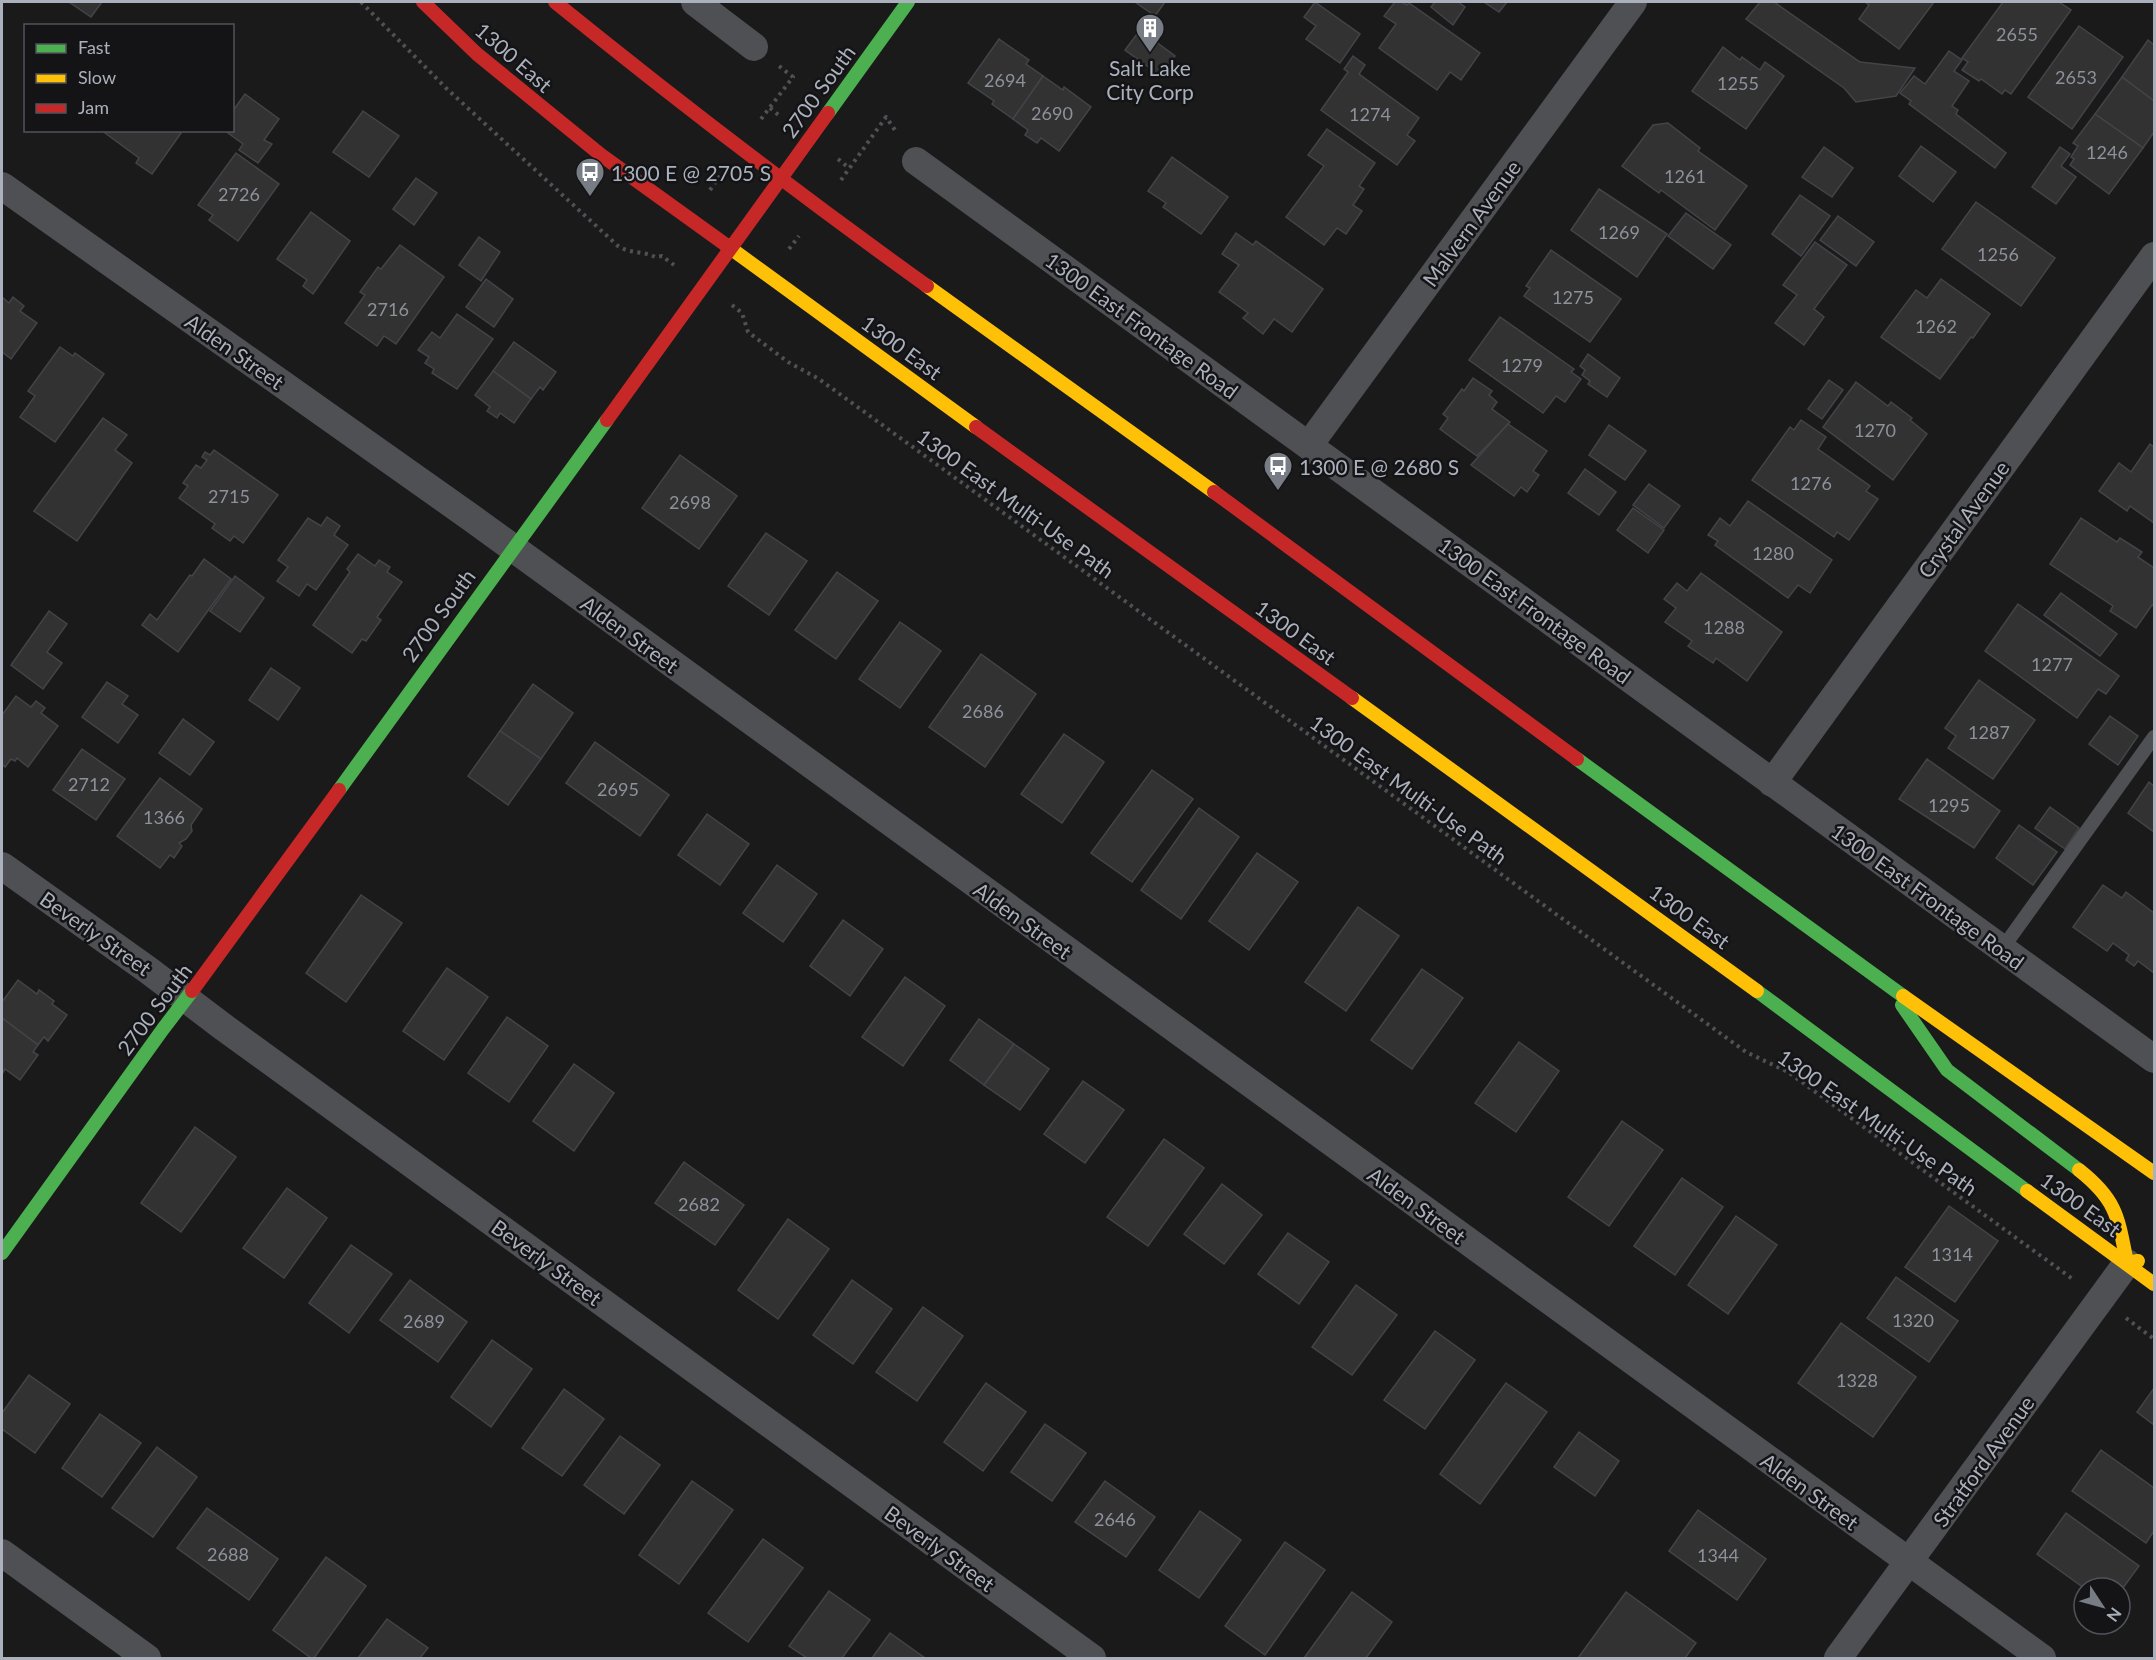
<svg xmlns="http://www.w3.org/2000/svg" width="2156" height="1660" font-family="Lato,sans-serif">
	<style>
		.building { fill: #323233; stroke: #434447; stroke-width: 1.5 }
		.lines { fill: none; stroke-linecap: round; stroke-linejoin: round }
		.path { stroke: #505155; stroke-width: 4; stroke-dasharray: 3 4.5; stroke-linecap: butt }
		.lane { stroke: #4e5054; stroke-width: 14 }
		.street { stroke: #4e5054; stroke-width: 28 }
		.fast { stroke: #4caf50; stroke-width: 14 }
		.slow { stroke: #ffc107; stroke-width: 14 }
		.jam { stroke: #c62828; stroke-width: 14 }
		.labels { text-anchor: middle; dominant-baseline: central; stroke-width: 5; stroke-linejoin: round; paint-order: stroke }
		.number-label { font-size: 18px; fill: #8d919a }
		.street-label { font-size: 21px; fill: #abb1bc; stroke: #141417 }
		.poi-label { font-size: 21px; fill: #abb1bc; stroke: #141417; text-anchor: start }
	</style>
	<rect width="100%" height="100%" fill="#1a1a1b"/>
	<g class="building">
		<path d="M69,2H102L91,17Z"/>
		<path d="M1135,2H1165L1155,16Z"/>
		<path d="M1315,2L1360,34L1340,63L1306,39L1316,26L1304,17Z"/>
		<path d="M1395,2H1402L1407,5L1409,3L1480,53L1461,80L1450,72L1437,90L1379,48L1396,24L1384,16Z"/>
		<path d="M1435,2H1458L1465,7L1453,25L1431,7Z"/>
		<path d="M1484,2H1507L1499,12Z"/>
		<path d="M1760,2H1774L1860,62L1915,68L1896,96L1856,102L1844,88L1746,19Z"/>
		<path d="M1865,2H1934L1899,49L1859,19L1869,5Z"/>
		<path d="M2003,2H2059L2071,10L2011,94L2005,90L2002,94L1981,79L1979,81L1962,70L1968,62L1962,58Z"/>
		<path d="M2079,26L2123,57L2072,129L2028,97Z"/>
		<path d="M1140,30L1175,56L1161,76L1125,50Z"/>
		<path d="M999,39L1029,60L1026,64L1043,76L1013,119L992,104L994,101L968,83Z"/>
		<path d="M2148,40L2154,45V101L2122,77Z"/>
		<path d="M1723,47L1740,60L1742,57L1760,70L1765,62L1784,76L1746,129L1692,91Z"/>
		<path d="M1949,51L1962,60L1954,71L1969,81L1952,106L1958,110L1956,114L2006,153L1995,168L1909,104L1911,101L1900,93L1914,76L1925,84Z"/>
		<path d="M1353,56L1365,65L1359,74L1419,118L1407,135L1415,141L1397,165L1321,110L1348,72L1344,69Z"/>
		<path d="M1043,76L1063,90L1064,87L1091,107L1059,151L1041,138L1037,143L1025,135L1028,130L1013,119Z"/>
		<path d="M2122,77L2154,101V132L2143,148L2095,114Z"/>
		<path d="M245,94L279,119L264,140L272,144L258,163L239,150L243,144L224,130H232V112Z"/>
		<path d="M363,111L399,136L369,177L333,152Z"/>
		<path d="M2095,114L2143,148L2109,194L2070,165L2074,159L2071,157L2078,146L2073,143Z"/>
		<path d="M1668,123L1700,148L1698,151L1747,186L1715,230L1661,190L1659,193L1622,166L1653,125Z"/>
		<path d="M1327,129L1375,163L1359,186L1364,189L1353,205L1362,211L1346,234L1337,228L1324,245L1286,217L1324,166L1308,155Z"/>
		<path d="M101,130H178L181,133L152,174L136,163L139,158Z"/>
		<path d="M1921,146L1956,172L1933,202L1899,176Z"/>
		<path d="M1824,147L1853,168L1832,197L1802,177Z"/>
		<path d="M2060,147L2070,154L2061,166L2076,177L2056,204L2032,187Z"/>
		<path d="M236,153L279,184L238,241L209,220L213,215L198,205Z"/>
		<path d="M1172,157L1228,197L1201,234L1163,207L1166,203L1148,191Z"/>
		<path d="M416,178L437,193L414,225L393,209Z"/>
		<path d="M1599,189L1667,234L1637,277L1571,230Z"/>
		<path d="M1800,195L1830,216L1801,256L1772,234Z"/>
		<path d="M1976,202L2055,258L2021,306L1942,249Z"/>
		<path d="M311,212L350,241L313,294L303,286L307,280L277,259Z"/>
		<path d="M1686,213L1731,245L1713,269L1668,236Z"/>
		<path d="M1838,216L1874,242L1856,266L1820,240Z"/>
		<path d="M1236,233L1253,245L1256,241L1323,289L1292,332L1274,319L1263,334L1243,318L1248,313L1219,292L1239,265L1222,254Z"/>
		<path d="M479,237L500,252L481,281L459,265Z"/>
		<path d="M1815,242L1847,265L1814,309L1824,317L1804,345L1775,323L1797,295L1783,285Z"/>
		<path d="M400,245L444,277L396,344L384,336L377,346L345,323L365,295L360,292L378,267L381,269Z"/>
		<path d="M1551,250L1621,299L1590,342L1524,296L1530,288L1526,286Z"/>
		<path d="M486,279L513,299L494,327L466,307Z"/>
		<path d="M1941,279L1990,314L1973,338L1971,337L1940,379L1881,337L1916,290L1927,298Z"/>
		<path d="M2,297L9,303L13,297L24,306L20,311L37,323L11,359L2,352Z"/>
		<path d="M457,314L493,339L457,389L432,373L434,369L425,363L429,357L418,350L432,332L440,338Z"/>
		<path d="M1500,317L1574,369L1571,372L1581,379L1565,402L1556,396L1543,413L1469,360Z"/>
		<path d="M514,342L556,372L543,390L540,387L531,399L493,371Z"/>
		<path d="M60,347L73,356L75,353L104,374L55,442L20,417L35,396L28,391Z"/>
		<path d="M1588,354L1620,378L1607,397L1588,384L1590,381L1582,375L1585,370L1580,366Z"/>
		<path d="M493,371L531,399L514,423L500,413L497,418L487,411L490,407L475,395Z"/>
		<path d="M1473,378L1492,391L1489,395L1497,402L1492,409L1510,422L1477,456L1440,429L1448,418L1443,414L1462,389L1464,391Z"/>
		<path d="M1829,380L1843,390L1822,419L1808,409Z"/>
		<path d="M1856,382L1888,406L1891,402L1912,418L1910,420L1927,434L1893,480L1823,427Z"/>
		<path d="M103,418L127,435L115,450L132,463L77,541L34,511Z"/>
		<path d="M1801,420L1826,437L1818,449L1870,486L1866,491L1878,499L1849,540L1837,532L1834,537L1752,480L1790,427L1794,430Z"/>
		<path d="M1508,424L1547,451L1533,471L1539,475L1527,492L1521,487L1514,496L1471,465Z"/>
		<path d="M1609,425L1646,451L1625,480L1589,455Z"/>
		<path d="M2150,444L2154,447V523L2130,506L2127,511L2099,491L2119,463L2131,472Z"/>
		<path d="M214,450L278,495L243,543L234,536L230,541L212,528L215,524L179,498L188,486L183,483L196,465L201,468L207,460L202,457L205,452L210,455Z"/>
		<path d="M680,455L737,496L699,549L642,508Z"/>
		<path d="M1585,469L1616,492L1599,515L1568,493Z"/>
		<path d="M1649,484L1680,506L1664,528L1633,505Z"/>
		<path d="M1748,501L1832,560L1810,593L1798,585L1788,598L1715,545L1718,541L1708,535L1720,518L1730,526Z"/>
		<path d="M1633,508L1664,530L1648,553L1617,530Z"/>
		<path d="M327,517L340,526L334,535L348,545L316,590L307,584L299,596L277,581L288,567L278,560L308,518L321,526Z"/>
		<path d="M2081,518L2117,542L2120,538L2142,552L2138,557L2154,568V606L2152,605L2136,628L2110,611L2113,606L2050,564Z"/>
		<path d="M766,533L807,561L769,615L728,586Z"/>
		<path d="M358,554L375,566L379,560L390,567L387,572L402,582L377,617L381,620L366,641L362,639L352,653L313,625L350,572L347,569Z"/>
		<path d="M204,559L231,579L178,652L142,625L150,614L157,620L190,575L192,576Z"/>
		<path d="M837,572L878,601L836,659L795,630Z"/>
		<path d="M1701,573L1782,632L1747,681L1716,658L1713,663L1688,646L1692,641L1665,622L1676,608L1664,599L1677,583L1687,591Z"/>
		<path d="M235,576L264,598L240,632L210,611Z"/>
		<path d="M2061,593L2117,634L2100,656L2044,615Z"/>
		<path d="M2018,604L2119,676L2106,694L2098,689L2077,718L1985,651Z"/>
		<path d="M49,611L67,624L47,652L62,663L43,689L11,665Z"/>
		<path d="M900,622L941,651L900,708L859,679Z"/>
		<path d="M981,654L1036,694L985,767L929,727Z"/>
		<path d="M271,668L300,688L278,720L249,700Z"/>
		<path d="M1979,680L2035,720L1993,779L1948,748L1956,736L1945,728Z"/>
		<path d="M107,682L128,696L122,704L138,715L118,743L82,717Z"/>
		<path d="M533,684L573,713L541,759L500,731Z"/>
		<path d="M16,696L31,707L36,701L45,708L41,713L58,726L28,767L17,758L15,761L11,759L5,767L2,764V715Z"/>
		<path d="M2110,716L2138,736L2118,765L2089,744Z"/>
		<path d="M183,719L214,742L190,775L159,753Z"/>
		<path d="M500,731L541,759L508,805L468,776Z"/>
		<path d="M1064,734L1104,762L1062,823L1021,794Z"/>
		<path d="M595,742L669,795L640,836L566,783Z"/>
		<path d="M82,749L125,779L96,820L53,790Z"/>
		<path d="M1927,759L2000,811L1974,848L1899,799Z"/>
		<path d="M1152,770L1193,799L1132,882L1091,853Z"/>
		<path d="M160,778L202,809L191,825L192,831L186,839L179,843L182,846L174,858L170,855L160,868L117,836Z"/>
		<path d="M2149,782L2154,786V832L2128,813Z"/>
		<path d="M2050,807L2079,828L2065,849L2035,828Z"/>
		<path d="M1199,808L1239,837L1181,919L1141,890Z"/>
		<path d="M707,814L749,844L720,885L678,855Z"/>
		<path d="M2019,825L2057,852L2033,885L1996,858Z"/>
		<path d="M1257,853L1298,882L1249,950L1209,921Z"/>
		<path d="M777,865L817,894L783,942L743,913Z"/>
		<path d="M2103,885L2122,898L2126,892L2154,913V973L2138,961L2134,966L2126,960L2129,955L2113,943L2107,951L2073,927Z"/>
		<path d="M361,895L402,923L346,1002L306,973Z"/>
		<path d="M1358,907L1399,936L1346,1011L1305,982Z"/>
		<path d="M843,920L883,949L850,996L810,966Z"/>
		<path d="M447,968L488,997L444,1060L403,1031Z"/>
		<path d="M1422,969L1463,998L1412,1069L1371,1040Z"/>
		<path d="M905,977L945,1006L903,1066L862,1037Z"/>
		<path d="M18,980L37,994L39,990L54,1001L52,1004L67,1015L48,1041L44,1037L38,1045L2,1018V1002Z"/>
		<path d="M507,1017L548,1046L509,1102L468,1073Z"/>
		<path d="M2,1018L38,1045L33,1052L38,1055L20,1080L5,1069L2,1074Z"/>
		<path d="M979,1019L1014,1044L984,1085L950,1060Z"/>
		<path d="M1519,1042L1559,1071L1516,1132L1475,1103Z"/>
		<path d="M1014,1044L1049,1069L1020,1110L984,1085Z"/>
		<path d="M574,1064L614,1093L574,1151L533,1121Z"/>
		<path d="M1083,1081L1124,1110L1085,1163L1044,1134Z"/>
		<path d="M1622,1121L1663,1150L1609,1226L1568,1197Z"/>
		<path d="M195,1127L236,1157L181,1232L141,1203Z"/>
		<path d="M1164,1139L1204,1168L1148,1246L1107,1217Z"/>
		<path d="M684,1162L744,1205L715,1245L655,1203Z"/>
		<path d="M1682,1178L1723,1207L1675,1275L1634,1246Z"/>
		<path d="M1222,1184L1262,1215L1224,1264L1184,1234Z"/>
		<path d="M287,1188L327,1218L284,1278L243,1248Z"/>
		<path d="M1949,1206L1998,1241L1955,1302L1905,1267Z"/>
		<path d="M1736,1216L1777,1245L1728,1314L1688,1285Z"/>
		<path d="M788,1219L829,1249L778,1319L738,1290Z"/>
		<path d="M1288,1233L1329,1262L1299,1304L1258,1274Z"/>
		<path d="M351,1245L392,1274L349,1333L309,1303Z"/>
		<path d="M1896,1277L1958,1321L1929,1362L1867,1318Z"/>
		<path d="M410,1280L467,1322L438,1362L380,1320Z"/>
		<path d="M852,1280L892,1309L853,1364L813,1335Z"/>
		<path d="M1356,1285L1397,1315L1352,1375L1312,1347Z"/>
		<path d="M923,1307L963,1336L917,1401L876,1372Z"/>
		<path d="M1841,1323L1916,1377L1873,1437L1798,1383Z"/>
		<path d="M1435,1331L1475,1360L1425,1429L1384,1400Z"/>
		<path d="M492,1340L532,1369L491,1427L451,1397Z"/>
		<path d="M29,1375L70,1404L35,1453L2,1429V1413Z"/>
		<path d="M986,1383L1026,1412L983,1471L944,1442Z"/>
		<path d="M1506,1383L1547,1412L1480,1504L1440,1474Z"/>
		<path d="M2154,1388V1425L2137,1412Z"/>
		<path d="M564,1389L604,1419L562,1476L522,1448Z"/>
		<path d="M100,1414L141,1443L102,1497L62,1468Z"/>
		<path d="M1045,1424L1086,1453L1052,1501L1011,1472Z"/>
		<path d="M1579,1432L1619,1461L1595,1496L1554,1467Z"/>
		<path d="M620,1436L660,1465L624,1514L584,1485Z"/>
		<path d="M157,1447L197,1477L153,1537L112,1508Z"/>
		<path d="M2101,1450L2154,1488V1531L2146,1543L2072,1491Z"/>
		<path d="M692,1481L733,1510L679,1584L639,1555Z"/>
		<path d="M1105,1481L1155,1517L1126,1557L1075,1522Z"/>
		<path d="M207,1508L278,1559L249,1600L177,1548Z"/>
		<path d="M1698,1510L1766,1559L1737,1600L1669,1551Z"/>
		<path d="M1200,1511L1241,1540L1199,1598L1159,1570Z"/>
		<path d="M2066,1513L2139,1566L2120,1592V1588H2084L2037,1554Z"/>
		<path d="M763,1539L803,1568L748,1642L708,1613Z"/>
		<path d="M1285,1542L1325,1570L1265,1655L1225,1626Z"/>
		<path d="M326,1557L366,1586L314,1658H311L273,1630Z"/>
		<path d="M829,1591L870,1620L842,1658H807L789,1646Z"/>
		<path d="M1352,1592L1392,1622L1366,1658H1304Z"/>
		<path d="M1626,1592L1696,1643L1685,1658H1578Z"/>
		<path d="M387,1619L428,1648L420,1658H358Z"/>
		<path d="M890,1633L925,1658H872Z"/>
	</g>
	<g class="lines">
		<g class="path">
			<path d="M361,2L446,88L618,246C630,254 644,251 655,257L662,256L674,265"/>
			<path d="M770,108L781,117"/>
			<path d="M761,119L793,77L779,66"/>
			<path d="M838,159L849,168"/>
			<path d="M841,180L886,117L897,133"/>
			<path d="M710,190L720,176"/>
			<path d="M789,249L799,236"/>
			<path d="M732,305L742,313L748,332L788,362L819,379L1746,1052L1788,1072L2074,1280"/>
			<path d="M2126,1318L2154,1339"/>
		</g>
		<path class="lane" d="M2002,949L2154,737"/>
		<g class="street">
			<path d="M695,2L754,47"/>
			<path d="M916,161L2154,1059"/>
			<path d="M2,186L473,519L2042,1658"/>
			<path d="M1309,445L1633,2"/>
			<path d="M1772,783L2154,256"/>
			<path d="M2,866L148,970L222,1026L1092,1658"/>
			<path d="M2,1553L147,1658"/>
			<path d="M1838,1658L2127,1263"/>
		</g>
		<g class="fast">
			<path d="M828,113L908,2"/>
			<path d="M1577,759L1903,996"/>
			<path d="M339,790L607,420"/>
			<path d="M1757,991L2027,1191"/>
			<path d="M1902,1005L1947,1070L2079,1170"/>
			<path d="M2,1253L163,1029L192,991"/>
		</g>
		<g class="slow">
			<path d="M726,245L976,427"/>
			<path d="M927,286L1214,492"/>
			<path d="M1352,698L1757,991"/>
			<path d="M1903,996L2154,1173"/>
			<path d="M2079,1170C2117,1200 2118,1217 2127,1263L2138,1261"/>
			<path d="M2027,1191L2154,1284"/>
		</g>
		<g class="jam">
			<path d="M423,2L477,54L601,155L726,245"/>
			<path d="M555,2C676,100 800,195 927,286"/>
			<path d="M607,420L828,113"/>
			<path d="M976,427L1352,698"/>
			<path d="M1214,492L1577,759"/>
			<path d="M192,991L339,790"/>
		</g>
	</g>
	<defs>
		<g id="building-pin" transform="scale(1.5)"><path d="M0 17L-7.5 6A9.5 9.5 0 1 1 7.5 6Z" fill="#787c84" stroke="#141417"/><path d="M-4-6H4V6H1V3H-1V6H-4ZM-2.5-4.3h1.7v1.8h-1.7ZM.8-4.3h1.7v1.8H.8ZM-2.5-1h1.7V.8h-1.7ZM.8-1h1.7V.8H.8Z" fill="#fff"/></g>
		<g id="bus-pin" transform="scale(1.5)"><path d="M0 17L-7.5 6A9.5 9.5 0 1 1 7.5 6Z" fill="#787c84" stroke="#141417"/><path d="M-5-6H5V4H4V6H2V4H-2V6H-4V4H-5ZM-3.5-4V0h7V-4ZM-3.5 1.2v1.5H-2V1.2ZM2 1.2v1.5H3.5V1.2Z" fill="#fff"/></g>
	</defs>
	<g fill-rule="evenodd">
		<use href="#building-pin" x="1150" y="28"/>
		<use href="#bus-pin" x="590" y="172"/>
		<use href="#bus-pin" x="1278" y="466"/>
	</g>
	<g class="labels">
		<g class="number-label">
			<text x="2017" y="34">2655</text>
			<text x="2076" y="77">2653</text>
			<text x="1005" y="80">2694</text>
			<text x="1738" y="83">1255</text>
			<text x="1052" y="113">2690</text>
			<text x="1370" y="114">1274</text>
			<text x="2107" y="152">1246</text>
			<text x="1685" y="176">1261</text>
			<text x="239" y="194">2726</text>
			<text x="1619" y="232">1269</text>
			<text x="1998" y="254">1256</text>
			<text x="1573" y="297">1275</text>
			<text x="388" y="309">2716</text>
			<text x="1936" y="326">1262</text>
			<text x="1522" y="365">1279</text>
			<text x="1875" y="430">1270</text>
			<text x="1811" y="483">1276</text>
			<text x="229" y="496">2715</text>
			<text x="690" y="502">2698</text>
			<text x="1773" y="553">1280</text>
			<text x="1724" y="627">1288</text>
			<text x="2052" y="664">1277</text>
			<text x="983" y="711">2686</text>
			<text x="1989" y="732">1287</text>
			<text x="89" y="784">2712</text>
			<text x="618" y="789">2695</text>
			<text x="1949" y="805">1295</text>
			<text x="164" y="817">1366</text>
			<text x="699" y="1204">2682</text>
			<text x="1952" y="1254">1314</text>
			<text x="1913" y="1320">1320</text>
			<text x="424" y="1321">2689</text>
			<text x="1857" y="1380">1328</text>
			<text x="1115" y="1519">2646</text>
			<text x="228" y="1554">2688</text>
			<text x="1718" y="1555">1344</text>
		</g>
		<g class="street-label">
			<text transform="translate(514 57) rotate(41)">1300 East</text>
			<text transform="translate(818 91) rotate(-54)">2700 South</text>
			<text transform="translate(1471 223) rotate(-54)">Malvern Avenue</text>
			<text transform="translate(1142 325) rotate(36)">1300 East Frontage Road</text>
			<text transform="translate(902 347) rotate(36)">1300 East</text>
			<text transform="translate(235 351) rotate(35)">Alden Street</text>
			<text transform="translate(1016 503) rotate(36)">1300 East Multi-Use Path</text>
			<text transform="translate(1963 519) rotate(-54)">Crystal Avenue</text>
			<text transform="translate(1535 610) rotate(36)">1300 East Frontage Road</text>
			<text transform="translate(438 615) rotate(-54)">2700 South</text>
			<text transform="translate(1296 632) rotate(36)">1300 East</text>
			<text transform="translate(630 634) rotate(36)">Alden Street</text>
			<text transform="translate(1409 789) rotate(36)">1300 East Multi-Use Path</text>
			<text transform="translate(1928 896) rotate(36)">1300 East Frontage Road</text>
			<text transform="translate(1690 916) rotate(36)">1300 East</text>
			<text transform="translate(1023 920) rotate(36)">Alden Street</text>
			<text transform="translate(96 933) rotate(35)">Beverly Street</text>
			<text transform="translate(154 1009) rotate(-53)">2700 South</text>
			<text transform="translate(1878 1122) rotate(35)">1300 East Multi-Use Path</text>
			<text transform="translate(2081 1204) rotate(36)">1300 East</text>
			<text transform="translate(1417 1205) rotate(36)">Alden Street</text>
			<text transform="translate(547 1262) rotate(36)">Beverly Street</text>
			<text transform="translate(1983 1461) rotate(-54)">Stratford Avenue</text>
			<text transform="translate(1810 1491) rotate(36)">Alden Street</text>
			<text transform="translate(940 1548) rotate(36)">Beverly Street</text>
		</g>
		<g class="poi-label">
			<text x="1150" y="67" text-anchor="middle">Salt Lake<tspan x="1150" dy="24">City Corp</tspan></text>
			<text x="611" y="172">1300 E @ 2705 S</text>
			<text x="1299" y="466">1300 E @ 2680 S</text>
		</g>
	</g>
	<rect width="2156" height="1660" fill="none" stroke="#abb1bc" stroke-width="6"/>
	<rect x="24" y="24" width="210" height="108" fill="#141417" stroke="#505359" stroke-width="1.5"/>
	<rect x="36" y="44" width="30" height="9" fill="#4caf50" stroke="#505359" stroke-width="1.5"/>
	<text x="78" y="54" font-size="18" fill="#abb1bc">Fast</text>
	<rect x="36" y="74" width="30" height="9" fill="#ffc107" stroke="#505359" stroke-width="1.5"/>
	<text x="78" y="84" font-size="18" fill="#abb1bc">Slow</text>
	<rect x="36" y="104" width="30" height="9" fill="#c62828" stroke="#505359" stroke-width="1.5"/>
	<text x="78" y="114" font-size="18" fill="#abb1bc">Jam</text>
	<g transform="translate(2102 1606) rotate(126)"><circle r="28" fill="#141417" stroke="#505359" stroke-width="1.5"/>
	<path d="M0-4.5L10 22L0 15L-10 22Z" fill="#787c84"/>
	<text y="-9" font-size="16" font-weight="bold" text-anchor="middle" fill="#abb1bc">N</text>
	</g>
</svg>
